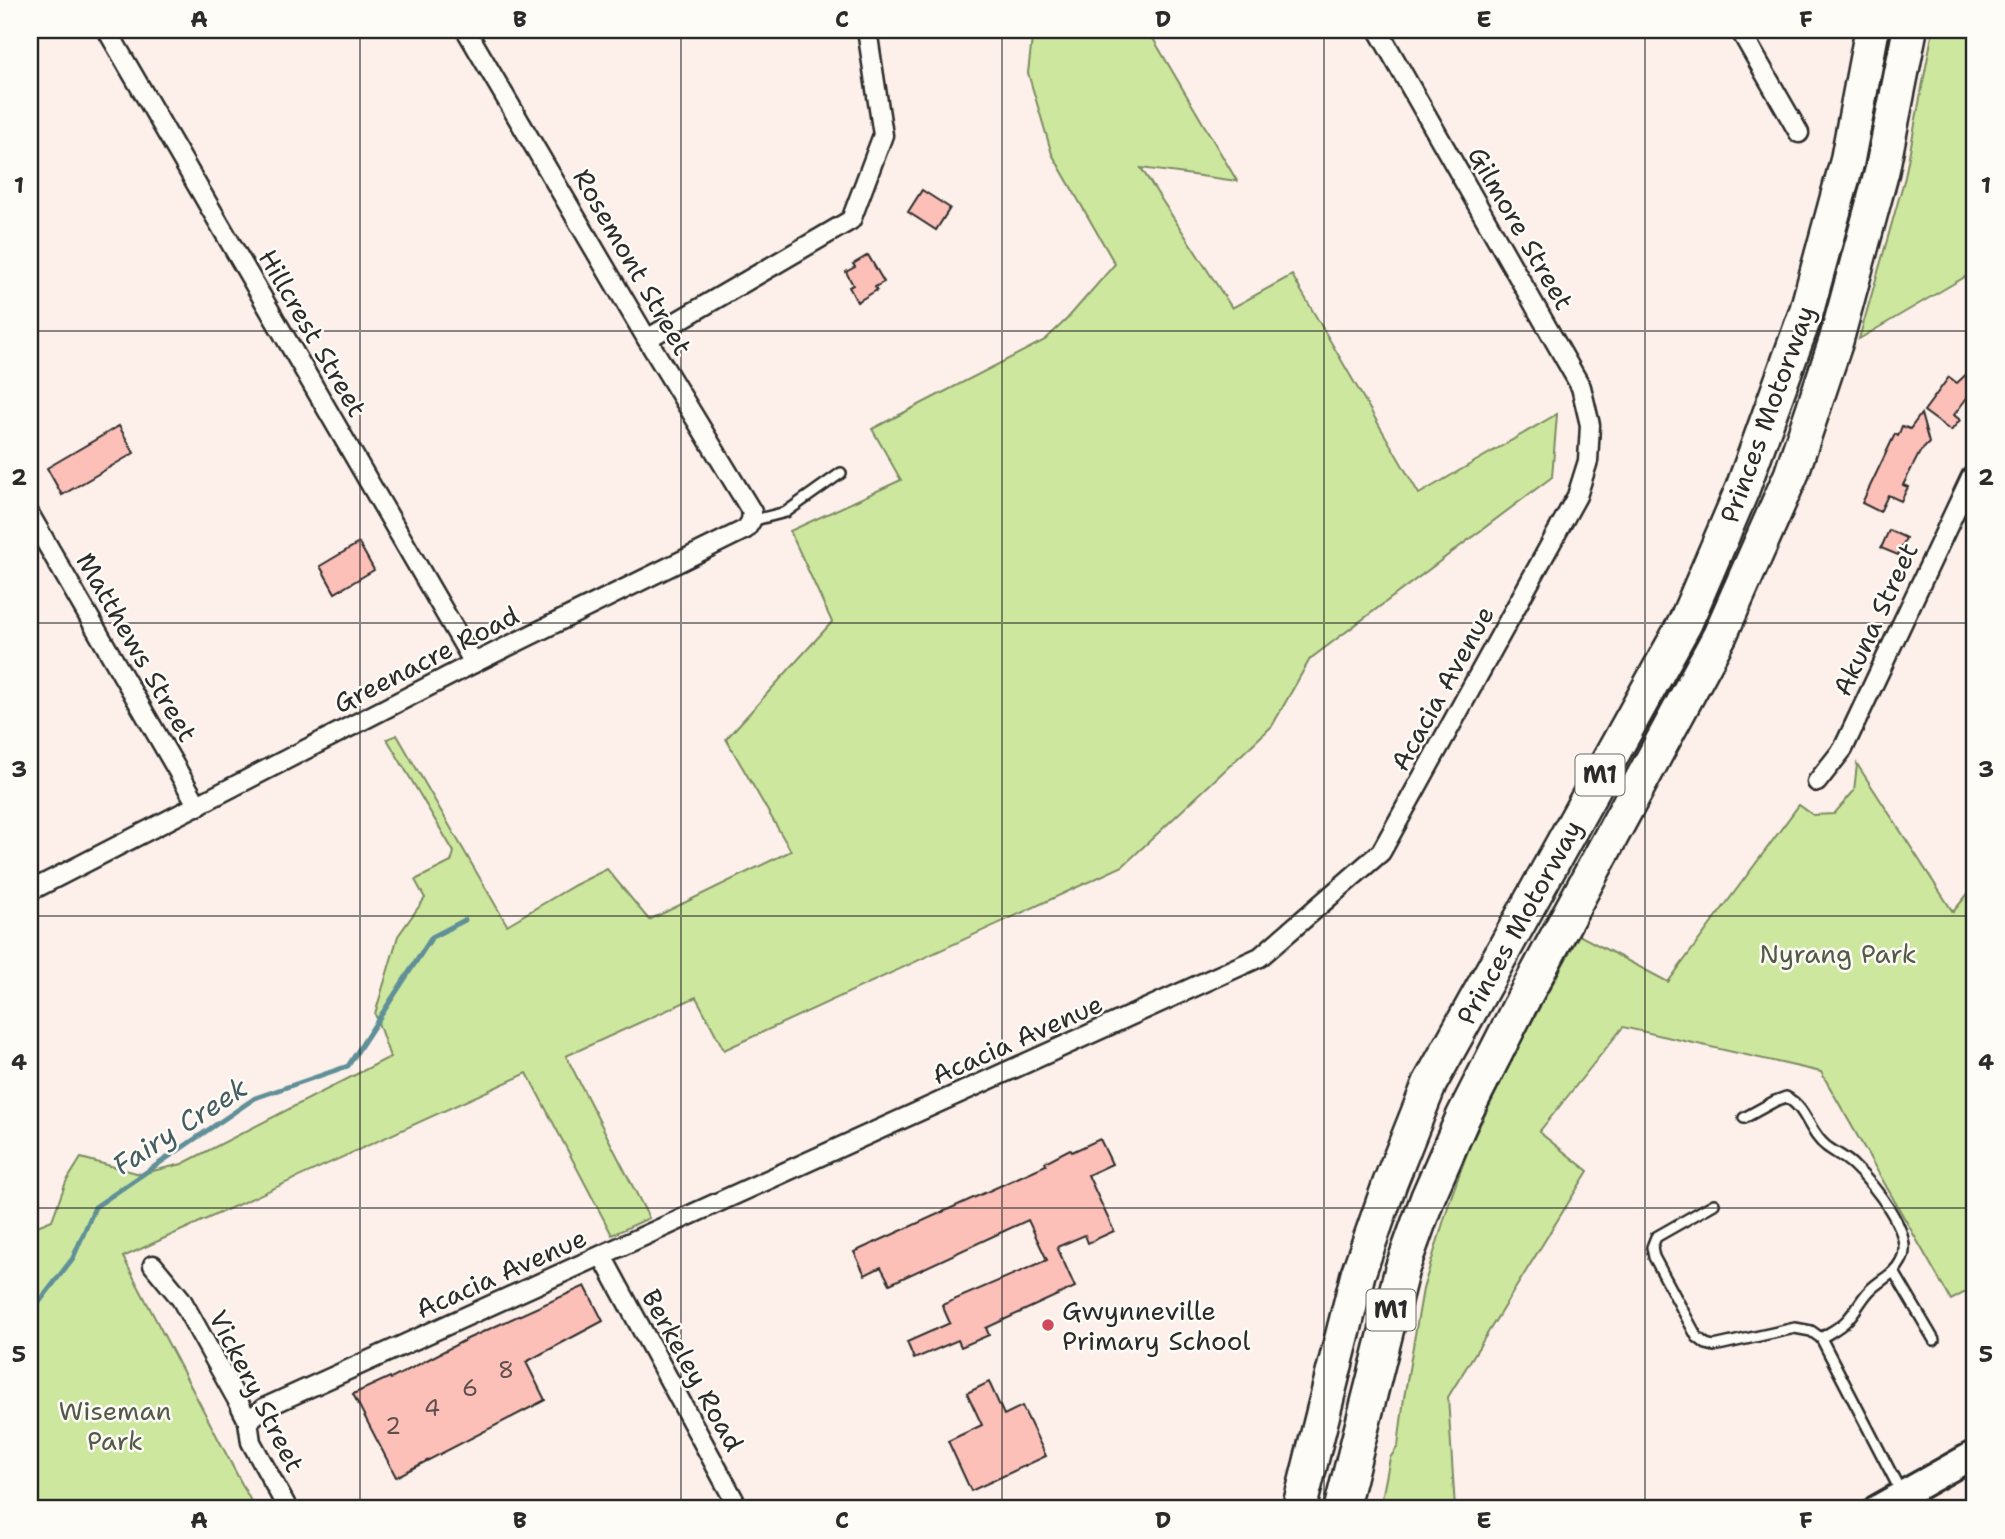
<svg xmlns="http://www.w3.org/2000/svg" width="2005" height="1539" font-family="'Shantell Sans',sans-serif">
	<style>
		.green { fill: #cde89e; stroke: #7c8a64; stroke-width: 2 }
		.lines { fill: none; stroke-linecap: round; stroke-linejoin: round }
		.stream { stroke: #608f98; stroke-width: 5 }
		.building { fill: #fcc0b8; stroke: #2b2b2b; stroke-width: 2 }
		.service-casing { stroke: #2b2b2b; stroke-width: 14 }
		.minor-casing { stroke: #2b2b2b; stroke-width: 23 }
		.secondary-casing { stroke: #2b2b2b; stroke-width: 32 }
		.motorway-casing { stroke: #2b2b2b; stroke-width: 38 }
		.service { stroke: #fdfcf7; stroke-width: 9 }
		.minor { stroke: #fdfcf7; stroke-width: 18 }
		.secondary { stroke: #fdfcf7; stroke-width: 26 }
		.motorway { stroke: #fdfcf7; stroke-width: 33 }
		.grid { fill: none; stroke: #2b2b2b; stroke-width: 2; stroke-opacity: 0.55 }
		.poi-dot { fill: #d1495b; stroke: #fdfcf7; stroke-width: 2.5 }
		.labels { text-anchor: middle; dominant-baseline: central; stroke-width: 5; stroke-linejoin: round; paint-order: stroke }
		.number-label { font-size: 23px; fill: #5f504e }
		.shield { fill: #fdfcf7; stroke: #6a6a68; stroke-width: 2 }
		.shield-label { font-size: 24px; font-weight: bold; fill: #2b2b2b }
		.street-label { font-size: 26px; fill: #2b2b2b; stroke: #fdfcf7 }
		.park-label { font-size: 26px; fill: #545a48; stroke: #fdfcf7 }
		.poi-label { font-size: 26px; fill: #2b2b2b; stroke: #fdfcf7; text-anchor: start }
		.water-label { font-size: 28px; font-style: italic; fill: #455d61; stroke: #fdfcf7 }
		.neatline { fill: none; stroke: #2b2b2b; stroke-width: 2.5 }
		.grid-label { font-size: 23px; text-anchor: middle; font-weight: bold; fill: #2b2b2b }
	</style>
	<rect width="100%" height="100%" fill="#fdf0ea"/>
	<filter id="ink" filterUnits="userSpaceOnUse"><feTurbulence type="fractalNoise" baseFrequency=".0143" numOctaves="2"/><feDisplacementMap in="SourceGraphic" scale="14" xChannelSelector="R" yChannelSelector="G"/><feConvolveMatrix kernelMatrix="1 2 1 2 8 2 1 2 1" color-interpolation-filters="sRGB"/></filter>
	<g filter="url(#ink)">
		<g class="green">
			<path d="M1033,30H1148L1237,181L1141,168L1232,308L1292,275L1419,494L1557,414L1552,477L1310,659L1272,726L1123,866L724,1050L696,997L566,1056L649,1218L612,1235L527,1073L123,1257L255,1509H30V1229L52,1220L66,1182L81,1158L140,1174L182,1164L390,1057L375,1014L398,936L425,898L415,880L451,862L454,852L387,739L397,735L507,925L575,885L607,869L649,920L791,851L726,739L832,622L790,531L901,480L872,429L1045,340L1067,319L1115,264L1052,154L1028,73Z"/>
			<path d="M1933,30H1975V271L1859,339L1905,177Z"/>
			<path d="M1857,764L1953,912L1975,885V1287L1951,1300L1821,1072L1623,1027L1539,1132L1588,1171L1448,1397L1455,1509H1380L1390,1458L1398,1446L1404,1398L1423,1289L1450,1200L1470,1145L1519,1046L1579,935L1668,982L1799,805L1813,815L1834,814L1854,791Z"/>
		</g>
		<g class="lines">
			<path class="stream" d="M30,1314L73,1258L95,1207L255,1098L348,1066L432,937L465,920"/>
		</g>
		<g class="building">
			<path d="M922,190L950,208L936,230L908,212Z"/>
			<path d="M868,255L884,282L875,287L877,290L857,302L849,287L853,285L846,272L855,267L853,264Z"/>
			<path d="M1975,366V387L1954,415L1960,420L1951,431L1924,411L1949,377L1957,383Z"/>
			<path d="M1921,414L1929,443L1920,452L1903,485L1908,487L1901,501L1888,495L1880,512L1862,503L1895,434L1898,436L1902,426L1910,429Z"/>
			<path d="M119,426L134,453L62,495L47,468Z"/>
			<path d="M1889,530L1906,538L1898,555L1881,548Z"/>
			<path d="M359,543L374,570L335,593L320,566Z"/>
			<path d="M1100,1139L1112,1164L1088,1175L1114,1231L1088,1243L1085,1235L1057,1247L1075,1287L986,1328L989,1335L961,1347L958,1340L914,1359L907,1342L950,1323L942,1305L1047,1260L1028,1220L890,1284L881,1267L865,1275L854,1252L1046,1165L1045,1162L1070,1149L1072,1152Z"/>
			<path d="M585,1286L603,1321L526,1362L545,1400L396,1477L353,1394L390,1377L391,1379L467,1339Z"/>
			<path d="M989,1382L1004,1415L1022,1406L1046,1456L971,1491L948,1441L982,1425L967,1393Z"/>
		</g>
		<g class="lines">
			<g class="service-casing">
				<g id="service">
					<path d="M751,521L786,512L841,473"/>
					<path d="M1744,1118L1775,1101L1786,1097C1807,1108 1809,1133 1826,1146C1835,1153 1845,1157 1853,1165C1872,1183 1916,1234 1901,1261C1894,1275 1881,1279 1870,1290C1861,1299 1856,1311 1847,1320C1840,1328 1830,1332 1821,1338"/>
					<path d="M1714,1204L1656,1237L1652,1247L1654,1257L1697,1337L1706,1344L1714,1346L1795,1328L1811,1331L1821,1338L1902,1494"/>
					<path d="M1894,1272L1934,1340"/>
				</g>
			</g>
			<g class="minor-casing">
				<g id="minor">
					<path d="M107,30L474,663"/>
					<path d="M1740,30L1799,133"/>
					<path d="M647,339L851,220L883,135L867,30"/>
					<path d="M30,515L198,806"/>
					<path d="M1817,782L1843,749L1971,477L1975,476"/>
					<path d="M30,891L474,663L746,529L751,521L752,512L647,339L466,30"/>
					<path d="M602,1256L739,1509"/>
					<path d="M153,1265L181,1299L239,1403L248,1421L251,1442L288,1509"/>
					<path d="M248,1421L264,1408L1260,957L1381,852L1577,496L1588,461L1590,425L1581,387L1378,30"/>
				</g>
			</g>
			<g class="secondary-casing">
				<path id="secondary" d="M1877,1509L1975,1454"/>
			</g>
			<g class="motorway-casing">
				<g id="motorway">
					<path d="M1299,1509L1358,1274L1390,1183L1430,1083L1685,623L1742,490L1806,313L1847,162L1872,30"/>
					<path d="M1341,1509L1402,1269L1428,1197L1463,1117L1519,1007L1720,635L1791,475L1836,341L1882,171L1910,30"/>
				</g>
			</g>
			<use href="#service" class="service"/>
			<use href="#minor" class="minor"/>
			<use href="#secondary" class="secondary"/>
			<use href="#motorway" class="motorway"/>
		</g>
	</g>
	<path class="grid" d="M360,30V1509M681,30V1509M1002,30V1509M1324,30V1509M1645,30V1509M30,331H1975M30,623H1975M30,916H1975M30,1208H1975"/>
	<circle class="poi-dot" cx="1048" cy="1325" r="7"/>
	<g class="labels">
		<g class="number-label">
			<text x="506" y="1370">8</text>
			<text x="470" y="1388">6</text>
			<text x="432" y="1408">4</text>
			<text x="393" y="1426">2</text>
		</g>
		<g class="shield">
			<rect x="1575.5" y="754.5" width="49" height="41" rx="5"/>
			<rect x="1366.5" y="1289.5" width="49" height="41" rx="5"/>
		</g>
		<g class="shield-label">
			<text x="1600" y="775">M1</text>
			<text x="1391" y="1310">M1</text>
		</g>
		<g class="street-label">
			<text transform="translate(1521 228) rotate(60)">Gilmore Street</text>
			<text transform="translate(633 262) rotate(60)">Rosemont Street</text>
			<text transform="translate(313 333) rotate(60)">Hillcrest Street</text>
			<text transform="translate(1767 414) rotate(-70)">Princes Motorway</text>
			<text transform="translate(1875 619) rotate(-65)">Akuna Street</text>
			<text transform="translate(137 647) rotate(60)">Matthews Street</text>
			<text transform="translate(426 659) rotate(-27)">Greenacre Road</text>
			<text transform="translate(1442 688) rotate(-61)">Acacia Avenue</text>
			<text transform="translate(1519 922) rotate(-61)">Princes Motorway</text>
			<text transform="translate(1017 1039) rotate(-24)">Acacia Avenue</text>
			<text transform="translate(501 1273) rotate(-24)">Acacia Avenue</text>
			<text transform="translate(693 1370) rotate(61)">Berkeley Road</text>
			<text transform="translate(257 1391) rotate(63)">Vickery Street</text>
		</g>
		<g class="park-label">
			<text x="1838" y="953">Nyrang Park</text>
			<text x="115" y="1410">Wiseman<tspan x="115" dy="30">Park</tspan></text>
		</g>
		<g class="poi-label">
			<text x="1062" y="1310">Gwynneville<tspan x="1062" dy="30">Primary School</tspan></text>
		</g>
		<g class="water-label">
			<text transform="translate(180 1126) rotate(-33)">Fairy Creek</text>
		</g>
	</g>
	<rect width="2005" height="1539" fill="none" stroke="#fdfcf7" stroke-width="77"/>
	<rect x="38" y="38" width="1928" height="1462" class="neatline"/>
	<g class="grid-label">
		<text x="199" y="27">A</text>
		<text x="520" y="27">B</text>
		<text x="842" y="27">C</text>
		<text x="1163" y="27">D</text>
		<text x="1484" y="27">E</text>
		<text x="1806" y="27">F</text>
		<text x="19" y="193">1</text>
		<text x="1986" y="193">1</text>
		<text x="19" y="485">2</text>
		<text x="1986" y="485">2</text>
		<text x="19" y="777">3</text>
		<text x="1986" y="777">3</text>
		<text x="19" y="1070">4</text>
		<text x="1986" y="1070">4</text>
		<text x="19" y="1362">5</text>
		<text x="1986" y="1362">5</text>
		<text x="199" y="1528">A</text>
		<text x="520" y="1528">B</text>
		<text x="842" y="1528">C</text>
		<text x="1163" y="1528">D</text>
		<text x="1484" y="1528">E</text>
		<text x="1806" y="1528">F</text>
	</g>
</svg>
